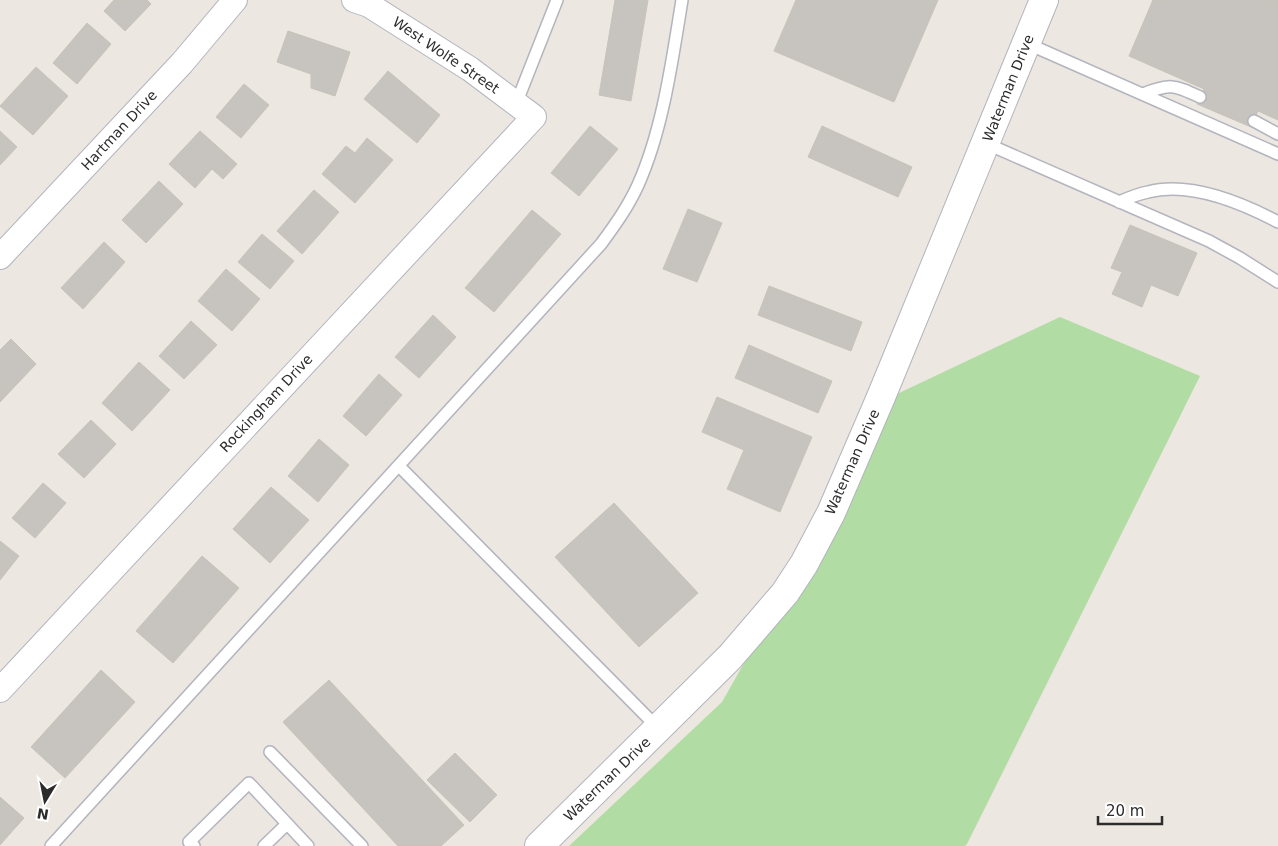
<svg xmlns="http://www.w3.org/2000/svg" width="1278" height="846" font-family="'DejaVu Sans',sans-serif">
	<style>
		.green { fill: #b1dca3 }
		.building { fill: #c7c4bf; stroke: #c7c3b9 }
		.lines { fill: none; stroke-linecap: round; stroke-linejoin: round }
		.service-casing { stroke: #b3b4be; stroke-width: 14 }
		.minor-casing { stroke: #b3b4be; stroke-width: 26 }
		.tertiary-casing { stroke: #b3b4be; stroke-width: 30 }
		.service { stroke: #fff; stroke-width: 11 }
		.minor { stroke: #fff; stroke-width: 24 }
		.tertiary { stroke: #fff; stroke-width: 28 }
		.labels { text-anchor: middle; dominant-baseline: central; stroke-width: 5; stroke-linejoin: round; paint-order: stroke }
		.street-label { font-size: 14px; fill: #2c2c2c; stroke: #fff }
	</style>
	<rect width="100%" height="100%" fill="#ece7e0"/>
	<path class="green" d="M1060,317L1200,376L967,844L965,846H569L722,702L897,394Z"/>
	<g class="building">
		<path d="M114,0H147L151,4L125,31L104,11Z"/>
		<path d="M615,0H648L631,101L599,95Z"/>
		<path d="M796,0H938L894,102L774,51Z"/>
		<path d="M1153,0H1278V120L1258,111L1251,127L1197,104L1204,89L1129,56Z"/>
		<path d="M87,23L111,44L77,84L53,63Z"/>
		<path d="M288,31L350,52L335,96L311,88V74L277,62Z"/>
		<path d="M36,67L68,96L33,135L0,106Z"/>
		<path d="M388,71L440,115L417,143L364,99Z"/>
		<path d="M244,84L269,105L241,138L216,117Z"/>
		<path d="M590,126L618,149L579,196L551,173Z"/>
		<path d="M822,126L912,167L898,197L808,157Z"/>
		<path d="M0,131L17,147L0,165Z"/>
		<path d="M200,131L237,164L223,179L212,169L195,188L169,164Z"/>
		<path d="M367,138L393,160L355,203L322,174L346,146L355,153Z"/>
		<path d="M159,181L183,204L146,243L122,220Z"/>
		<path d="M314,190L339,212L302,254L277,231Z"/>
		<path d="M688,209L722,223L697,282L663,269Z"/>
		<path d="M532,210L561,234L494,312L465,288Z"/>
		<path d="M1130,225L1197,253L1178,296L1151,285L1142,307L1112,294L1122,272L1111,268Z"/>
		<path d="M262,234L294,261L270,289L238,262Z"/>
		<path d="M104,242L125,262L83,309L61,288Z"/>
		<path d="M226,269L260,299L232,331L198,301Z"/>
		<path d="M769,286L862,322L851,351L758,315Z"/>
		<path d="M433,315L456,337L419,378L395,357Z"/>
		<path d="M191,321L217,345L184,379L159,356Z"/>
		<path d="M11,339L36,364L0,402V350Z"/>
		<path d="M749,345L832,381L818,413L735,378Z"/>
		<path d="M139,362L170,390L132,431L102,403Z"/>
		<path d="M379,374L402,395L366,436L343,416Z"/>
		<path d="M717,397L812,437L780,512L727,489L744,450L702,432Z"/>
		<path d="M91,420L116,444L84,478L58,454Z"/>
		<path d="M319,439L349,465L318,502L288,476Z"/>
		<path d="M43,483L66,503L35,538L12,518Z"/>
		<path d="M271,487L309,520L270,563L233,529Z"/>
		<path d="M614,503L698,593L639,647L555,557Z"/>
		<path d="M0,541L19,556L0,580Z"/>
		<path d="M202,556L239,588L173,663L136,631Z"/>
		<path d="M101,670L135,702L65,778L31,747Z"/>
		<path d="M329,680L464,825L441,846H398L283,722Z"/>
		<path d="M455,753L497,795L470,822L427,780Z"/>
		<path d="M0,797L24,818L0,845Z"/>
	</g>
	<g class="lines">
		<g class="service-casing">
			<g id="service">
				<path d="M1026,43L1278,154"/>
				<path d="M1143,94C1170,83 1174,85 1200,97"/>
				<path d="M516,104L557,0"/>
				<path d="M1254,121L1278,134"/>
				<path d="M985,143L1209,241L1240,258L1278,282"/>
				<path d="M1119,202C1128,198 1138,194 1148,192C1190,181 1242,203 1278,222"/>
				<path d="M399,466L658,728"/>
				<path d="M270,752L362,846"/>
				<path d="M51,846L601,244C615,225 628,207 638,185C663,129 672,61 682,0"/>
				<path d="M194,846L189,842L249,783L308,846"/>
				<path d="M264,846L287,824"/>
			</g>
		</g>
		<g class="minor-casing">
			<g id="minor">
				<path d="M0,257L182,63L235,0"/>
				<path d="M0,690L534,117L470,69L369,5L354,0"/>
			</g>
		</g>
		<g class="tertiary-casing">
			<path id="tertiary" d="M539,846L730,657L785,593L804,564L831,513L881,397L1044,0"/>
		</g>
		<use href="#service" class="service"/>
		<use href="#minor" class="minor"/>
		<use href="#tertiary" class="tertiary"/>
	</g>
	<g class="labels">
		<g class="street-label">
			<text transform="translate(446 55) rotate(34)">West Wolfe Street</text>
			<text transform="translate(1008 88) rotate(-68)">Waterman Drive</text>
			<text transform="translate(119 130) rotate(-47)">Hartman Drive</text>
			<text transform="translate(266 403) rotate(-47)">Rockingham Drive</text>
			<text transform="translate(852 462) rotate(-66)">Waterman Drive</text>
			<text transform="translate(607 779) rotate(-44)">Waterman Drive</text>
		</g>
	</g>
	<g transform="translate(45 801) rotate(190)" stroke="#ffffff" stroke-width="4" paint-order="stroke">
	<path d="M0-4L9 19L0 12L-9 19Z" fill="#2c2c2c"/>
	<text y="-8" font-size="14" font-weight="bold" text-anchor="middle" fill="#2c2c2c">N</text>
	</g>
	<path d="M1098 816v8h64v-8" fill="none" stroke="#2c2c2c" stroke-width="2.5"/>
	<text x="1106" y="816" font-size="15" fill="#2c2c2c" stroke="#ffffff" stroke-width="4" paint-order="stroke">20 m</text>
</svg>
